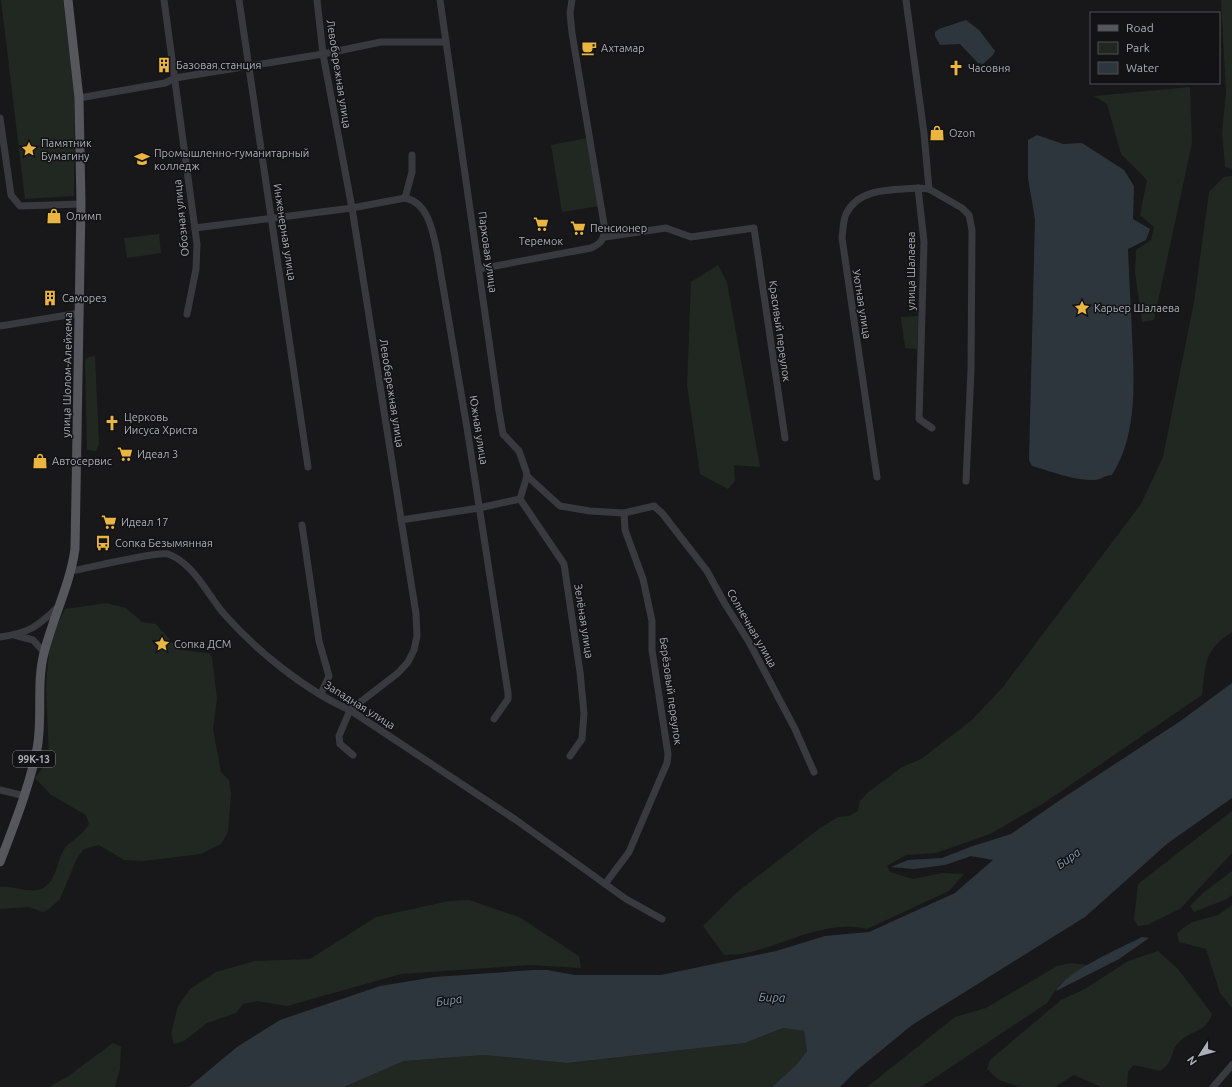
<svg xmlns="http://www.w3.org/2000/svg" width="1232" height="1087" font-family="Ubuntu,sans-serif">
	<style>
		.green { fill: #202821 }
		.water { fill: #2e363d }
		.lines { fill: none; stroke-linecap: round; stroke-linejoin: round }
		.minor { stroke: #393a3f; stroke-width: 7 }
		.major { stroke: #55575d; stroke-width: 9 }
		.labels { text-anchor: middle; dominant-baseline: central; stroke-width: 3; stroke-linejoin: round; paint-order: stroke }
		.shield { fill: #131315; stroke: #7d8088; stroke-width: 1 }
		.shield-label { font-size: 10px; font-weight: bold; fill: #abafb9 }
		.poi-label { font-size: 11px; fill: #abafb9; stroke: #131315; text-anchor: start }
		.street-label { font-size: 11px; fill: #abafb9; stroke: #131315 }
		.water-label { font-size: 12px; font-style: italic; fill: #849bb2; stroke: #131315 }
	</style>
	<rect width="100%" height="100%" fill="#18181a"/>
	<g class="green">
		<path d="M1,0H63L75,98L74,196L25,199Z"/>
		<path d="M1221,0H1232V169L1225,167L1222,133L1226,92Z"/>
		<path d="M1190,87L1192,143L1154,320L1142,322L1135,272L1136,250L1151,240L1154,227L1140,215L1147,180L1121,154L1107,104L1094,96Z"/>
		<path d="M587,138L600,206L562,212L551,145Z"/>
		<path d="M1232,176V632C1203,650 1206,665 1202,695L1044,803L990,834L936,853L906,855L887,866L890,872L913,879L942,873L964,874L949,891L867,929C827,919 784,945 746,953C739,955 731,954 724,955L703,926L736,893L820,828L838,817L849,816L858,811L860,801L867,793L902,767L921,759L972,720L1003,687L1141,504L1163,457L1194,302L1209,192L1224,177Z"/>
		<path d="M159,234L161,253L127,258L124,238Z"/>
		<path d="M718,265L727,282L760,467L734,465L735,481L728,489L700,474L687,385L691,282Z"/>
		<path d="M918,316L917,349L905,348L901,317Z"/>
		<path d="M95,356L99,444L96,451L87,450L85,360L88,357Z"/>
		<path d="M106,603L126,608L142,622L156,624L179,650L209,653L212,657L217,699L213,729L221,772L229,780L231,794L228,832L221,844L201,854L144,861L124,860L99,845L84,849L77,858L60,899L49,909L43,912L29,907L0,909V887C12,885 25,892 37,890C57,887 56,860 65,848C73,839 83,835 89,824L86,815L51,795L35,778L49,759L46,684L50,640L65,609Z"/>
		<path d="M1232,811V853L1180,909L1147,925L1138,926L1134,919L1138,884Z"/>
		<path d="M1232,871V895L1227,899L1194,912L1190,906L1203,893Z"/>
		<path d="M469,900L519,917L579,956L581,968L531,965L401,974L287,1006L257,1001L243,1004L236,1013L207,1023L184,1041L174,1044L171,1033L178,1006L190,989L216,972L255,961L310,959L376,917L449,901Z"/>
		<path d="M1232,905V1008L1220,993L1206,949L1179,942L1177,933L1192,922L1218,915Z"/>
		<path d="M1158,951L1178,969L1212,1014C1206,1033 1191,1030 1179,1042C1170,1051 1174,1063 1160,1071L1134,1065L1128,1072L1127,1087H1101L1074,1075L1055,1087H1020L999,1080L987,1069L990,1060L1061,1000L1085,989L1128,961Z"/>
		<path d="M1070,963L1088,965L1060,984L1047,1003L921,1087H867L955,1017L986,1008L1057,966Z"/>
		<path d="M783,1028L804,1031L807,1051L796,1065L772,1087H344L404,1061L484,1055L567,1063L745,1043Z"/>
		<path d="M113,1043L121,1047L120,1069L115,1087H49L67,1077Z"/>
	</g>
	<g class="water">
		<path d="M966,20L979,30L995,51L993,55L983,64L978,63L960,44L940,45L935,36V32L939,29Z"/>
		<path d="M1037,135L1063,144L1082,143L1124,170L1134,186L1133,219L1150,229L1146,240L1128,249C1129,278 1131,306 1132,335C1134,381 1138,434 1112,475C1105,475 1101,480 1094,480C1072,480 1053,472 1032,466L1029,460L1035,219L1028,178V140Z"/>
		<path d="M1232,683V798L1168,843L1085,917L912,1025L856,1071L840,1087H772L796,1065L807,1051L804,1031L783,1028L745,1043L567,1063L484,1055L404,1061L344,1087H189L237,1047L280,1020L380,986L435,977L533,970H547L575,975H661L776,951L825,936L869,932L955,893L993,860L971,856L945,865L914,869L891,867L908,860L942,858L970,847L1011,834L1063,798L1179,722Z"/>
		<path d="M1142,937L1149,938L1119,959L1056,991C1066,971 1121,948 1142,937Z"/>
	</g>
	<g class="lines">
		<g class="minor">
			<path d="M164,0L197,244L196,269L187,314"/>
			<path d="M239,0L308,467"/>
			<path d="M317,0L323,54L352,208L416,614L417,636L414,650L408,662L398,673L350,710L339,736L340,744L353,755"/>
			<path d="M440,0L499,411L503,434L519,451L526,471L527,476L520,499"/>
			<path d="M906,0L924,133L929,189L918,188L924,242L919,419L932,428"/>
			<path d="M79,98L165,83L175,78L323,54L381,42H446"/>
			<path d="M0,118L11,195L20,206L81,204"/>
			<path d="M412,155V172L405,198C428,202 433,232 437,251L467,428L508,693V699L494,719"/>
			<path d="M929,189L962,208L969,215L972,230L971,370L966,481"/>
			<path d="M195,228L352,208L405,198"/>
			<path d="M605,237L666,228L691,237L754,228L785,438"/>
			<path d="M479,269L591,248C603,243 605,237 604,224L572,33L570,13L572,0"/>
			<path d="M0,326L80,313"/>
			<path d="M527,476L560,506L590,511L624,513L654,506L662,513L707,571L725,604L749,642L795,729L814,772"/>
			<path d="M877,477L842,238C843,231 843,220 846,214C859,187 894,190 918,188"/>
			<path d="M520,499L564,564L580,672L584,713L582,739L570,756"/>
			<path d="M401,520L479,508L520,499"/>
			<path d="M302,525L319,641L329,676L321,694"/>
			<path d="M72,571C88,568 157,551 168,554C194,563 208,596 225,615C257,651 306,691 350,710L516,820L626,899L662,919"/>
			<path d="M14,635L33,640L44,652"/>
			<path d="M0,637C29,633 37,627 58,607"/>
			<path d="M0,790L25,796"/>
			<path d="M605,884L629,852L667,763L668,754L652,650V621L643,579L625,530L624,513"/>
			<path d="M1213,1087L1232,1065"/>
		</g>
		<path class="major" d="M0,862C14,825 29,788 37,749C43,718 36,684 44,653C53,617 70,585 75,549L81,204L79,98L68,0"/>
	</g>
	<defs>
		<g id="cafe-bare" transform="scale(1.2)"><path d="M-5.5-4.5H6V0H3Q3 3.5 0 3.5H-2.5Q-5.5 3.5-5.5 0ZM3-3.2v2h1.7v-2ZM-6 4.5H4V6H-6Z" fill="#eab540" stroke="#131315" stroke-width="2.5" paint-order="stroke"/></g>
		<g id="building-bare" transform="scale(1.2)"><path d="M-4-6H4V6H1V3H-1V6H-4ZM-2.5-4.3h1.7v1.8h-1.7ZM.8-4.3h1.7v1.8H.8ZM-2.5-1h1.7V.8h-1.7ZM.8-1h1.7V.8H.8Z" fill="#eab540" stroke="#131315" stroke-width="2.5" paint-order="stroke"/></g>
		<g id="church-bare" transform="scale(1.2)"><path d="M-1.2-6h2.4v3.5h3.3v2.4h-3.3V6h-2.4V-.1h-3.3v-2.4h3.3Z" fill="#eab540" stroke="#131315" stroke-width="2.5" paint-order="stroke"/></g>
		<g id="shop-bare" transform="scale(1.2)"><path d="M-5-2.5h2.3a2.7 3.5 0 0 1 5.4 0H5L5.5 6h-11ZM-1.5-2.5h3a1.5 2.3 0 0 0-3 0Z" fill="#eab540" stroke="#131315" stroke-width="2.5" paint-order="stroke"/></g>
		<g id="sight-bare" transform="scale(1.2)"><path d="M0-6L1.8-2.2L6-1.7L2.9 1.2L3.7 5.4L0 3.3L-3.7 5.4L-2.9 1.2L-6-1.7L-1.8-2.2Z" fill="#eab540" stroke="#131315" stroke-width="2.5" paint-order="stroke"/></g>
		<g id="university-bare" transform="scale(1.2)"><path d="M0-5L7-2L0 1L-7-2ZM-4 1L0 2.5L4 1V4Q0 6-4 4Z" fill="#eab540" stroke="#131315" stroke-width="2.5" paint-order="stroke"/></g>
		<g id="supermarket-bare" transform="scale(1.2)"><path d="M-6-5.5h2.5l.6 2H6L4.5 2H-2.5L-4.4-4H-6ZM-1.5 3.2a1.3 1.3 0 1 0 .1 0ZM3 3.2a1.3 1.3 0 1 0 .1 0Z" fill="#eab540" stroke="#131315" stroke-width="2.5" paint-order="stroke"/></g>
		<g id="bus-bare" transform="scale(1.2)"><path d="M-5-6H5V4H4V6H2V4H-2V6H-4V4H-5ZM-3.5-4V0h7V-4ZM-3.5 1.2v1.5H-2V1.2ZM2 1.2v1.5H3.5V1.2Z" fill="#eab540" stroke="#131315" stroke-width="2.5" paint-order="stroke"/></g>
	</defs>
	<g fill-rule="evenodd">
		<use href="#cafe-bare" x="589" y="48"/>
		<use href="#building-bare" x="164" y="65"/>
		<use href="#church-bare" x="956" y="68"/>
		<use href="#shop-bare" x="937" y="133"/>
		<use href="#sight-bare" x="29" y="149"/>
		<use href="#university-bare" x="142" y="159"/>
		<use href="#shop-bare" x="54" y="216"/>
		<use href="#supermarket-bare" x="541" y="224"/>
		<use href="#supermarket-bare" x="578" y="228"/>
		<use href="#building-bare" x="50" y="298"/>
		<use href="#sight-bare" x="1082" y="308"/>
		<use href="#church-bare" x="112" y="423"/>
		<use href="#supermarket-bare" x="125" y="454"/>
		<use href="#shop-bare" x="40" y="461"/>
		<use href="#supermarket-bare" x="109" y="522"/>
		<use href="#bus-bare" x="103" y="543"/>
		<use href="#sight-bare" x="162" y="644"/>
	</g>
	<g class="labels">
		<rect class="shield" x="13" y="751" width="42" height="16" rx="3"/>
		<g class="shield-label">
			<text x="34" y="759">99К-13</text>
		</g>
		<g class="poi-label">
			<text x="601" y="48">Ахтамар</text>
			<text x="176" y="65">Базовая станция</text>
			<text x="968" y="68">Часовня</text>
			<text x="949" y="133">Ozon</text>
			<text x="41" y="143">Памятник<tspan x="41" dy="13">Бумагину</tspan></text>
			<text x="154" y="153">Промышленно-гуманитарный<tspan x="154" dy="13">колледж</tspan></text>
			<text x="66" y="216">Олимп</text>
			<text x="590" y="228">Пенсионер</text>
			<text x="541" y="241" text-anchor="middle">Теремок</text>
			<text x="62" y="298">Саморез</text>
			<text x="1094" y="308">Карьер Шалаева</text>
			<text x="124" y="417">Церковь<tspan x="124" dy="13">Иисуса Христа</tspan></text>
			<text x="137" y="454">Идеал 3</text>
			<text x="52" y="461">Автосервис</text>
			<text x="121" y="522">Идеал 17</text>
			<text x="115" y="543">Сопка Безымянная</text>
			<text x="174" y="644">Сопка ДСМ</text>
		</g>
		<g class="street-label">
			<text transform="translate(339 74) rotate(81)">Левобережная улица</text>
			<text transform="translate(181 218) rotate(-96)">Обозная улица</text>
			<text transform="translate(285 232) rotate(81)">Инженерная улица</text>
			<text transform="translate(488 252) rotate(82)">Парковая улица</text>
			<text transform="translate(911 271) rotate(-90)">улица Шалаева</text>
			<text transform="translate(862 304) rotate(81)">Уютная улица</text>
			<text transform="translate(780 331) rotate(82)">Красивый переулок</text>
			<text transform="translate(67 375) rotate(-89)">улица Шолом-Алейхема</text>
			<text transform="translate(392 393) rotate(81)">Левобережная улица</text>
			<text transform="translate(479 430) rotate(81)">Южная улица</text>
			<text transform="translate(584 621) rotate(81)">Зелёная улица</text>
			<text transform="translate(752 628) rotate(60)">Солнечная улица</text>
			<text transform="translate(671 691) rotate(82)">Берёзовый переулок</text>
			<text transform="translate(360 705) rotate(32)">Западная улица</text>
		</g>
		<g class="water-label">
			<text transform="translate(1068 858) rotate(-36)">Бира</text>
			<text transform="translate(772 997) rotate(2)">Бира</text>
			<text transform="translate(449 1000) rotate(-8)">Бира</text>
		</g>
	</g>
	<rect x="1090" y="12" width="130" height="72" fill="#131315" stroke="#505157"/>
	<rect x="1098" y="25" width="20" height="6" fill="#55575d" stroke="#505157"/>
	<text x="1126" y="32" font-size="12" fill="#abafb9">Road</text>
	<rect x="1098" y="42" width="20" height="12" fill="#202821" stroke="#505157"/>
	<text x="1126" y="52" font-size="12" fill="#abafb9">Park</text>
	<rect x="1098" y="62" width="20" height="12" fill="#2e363d" stroke="#505157"/>
	<text x="1126" y="72" font-size="12" fill="#abafb9">Water</text>
	<g transform="translate(1200 1055) rotate(234)" stroke="#131315" stroke-width="3" paint-order="stroke">
	<path d="M0-3L7 15L0 10L-7 15Z" fill="#abafb9"/>
	<text y="-6" font-size="11" font-weight="bold" text-anchor="middle" fill="#abafb9">N</text>
	</g>
</svg>
